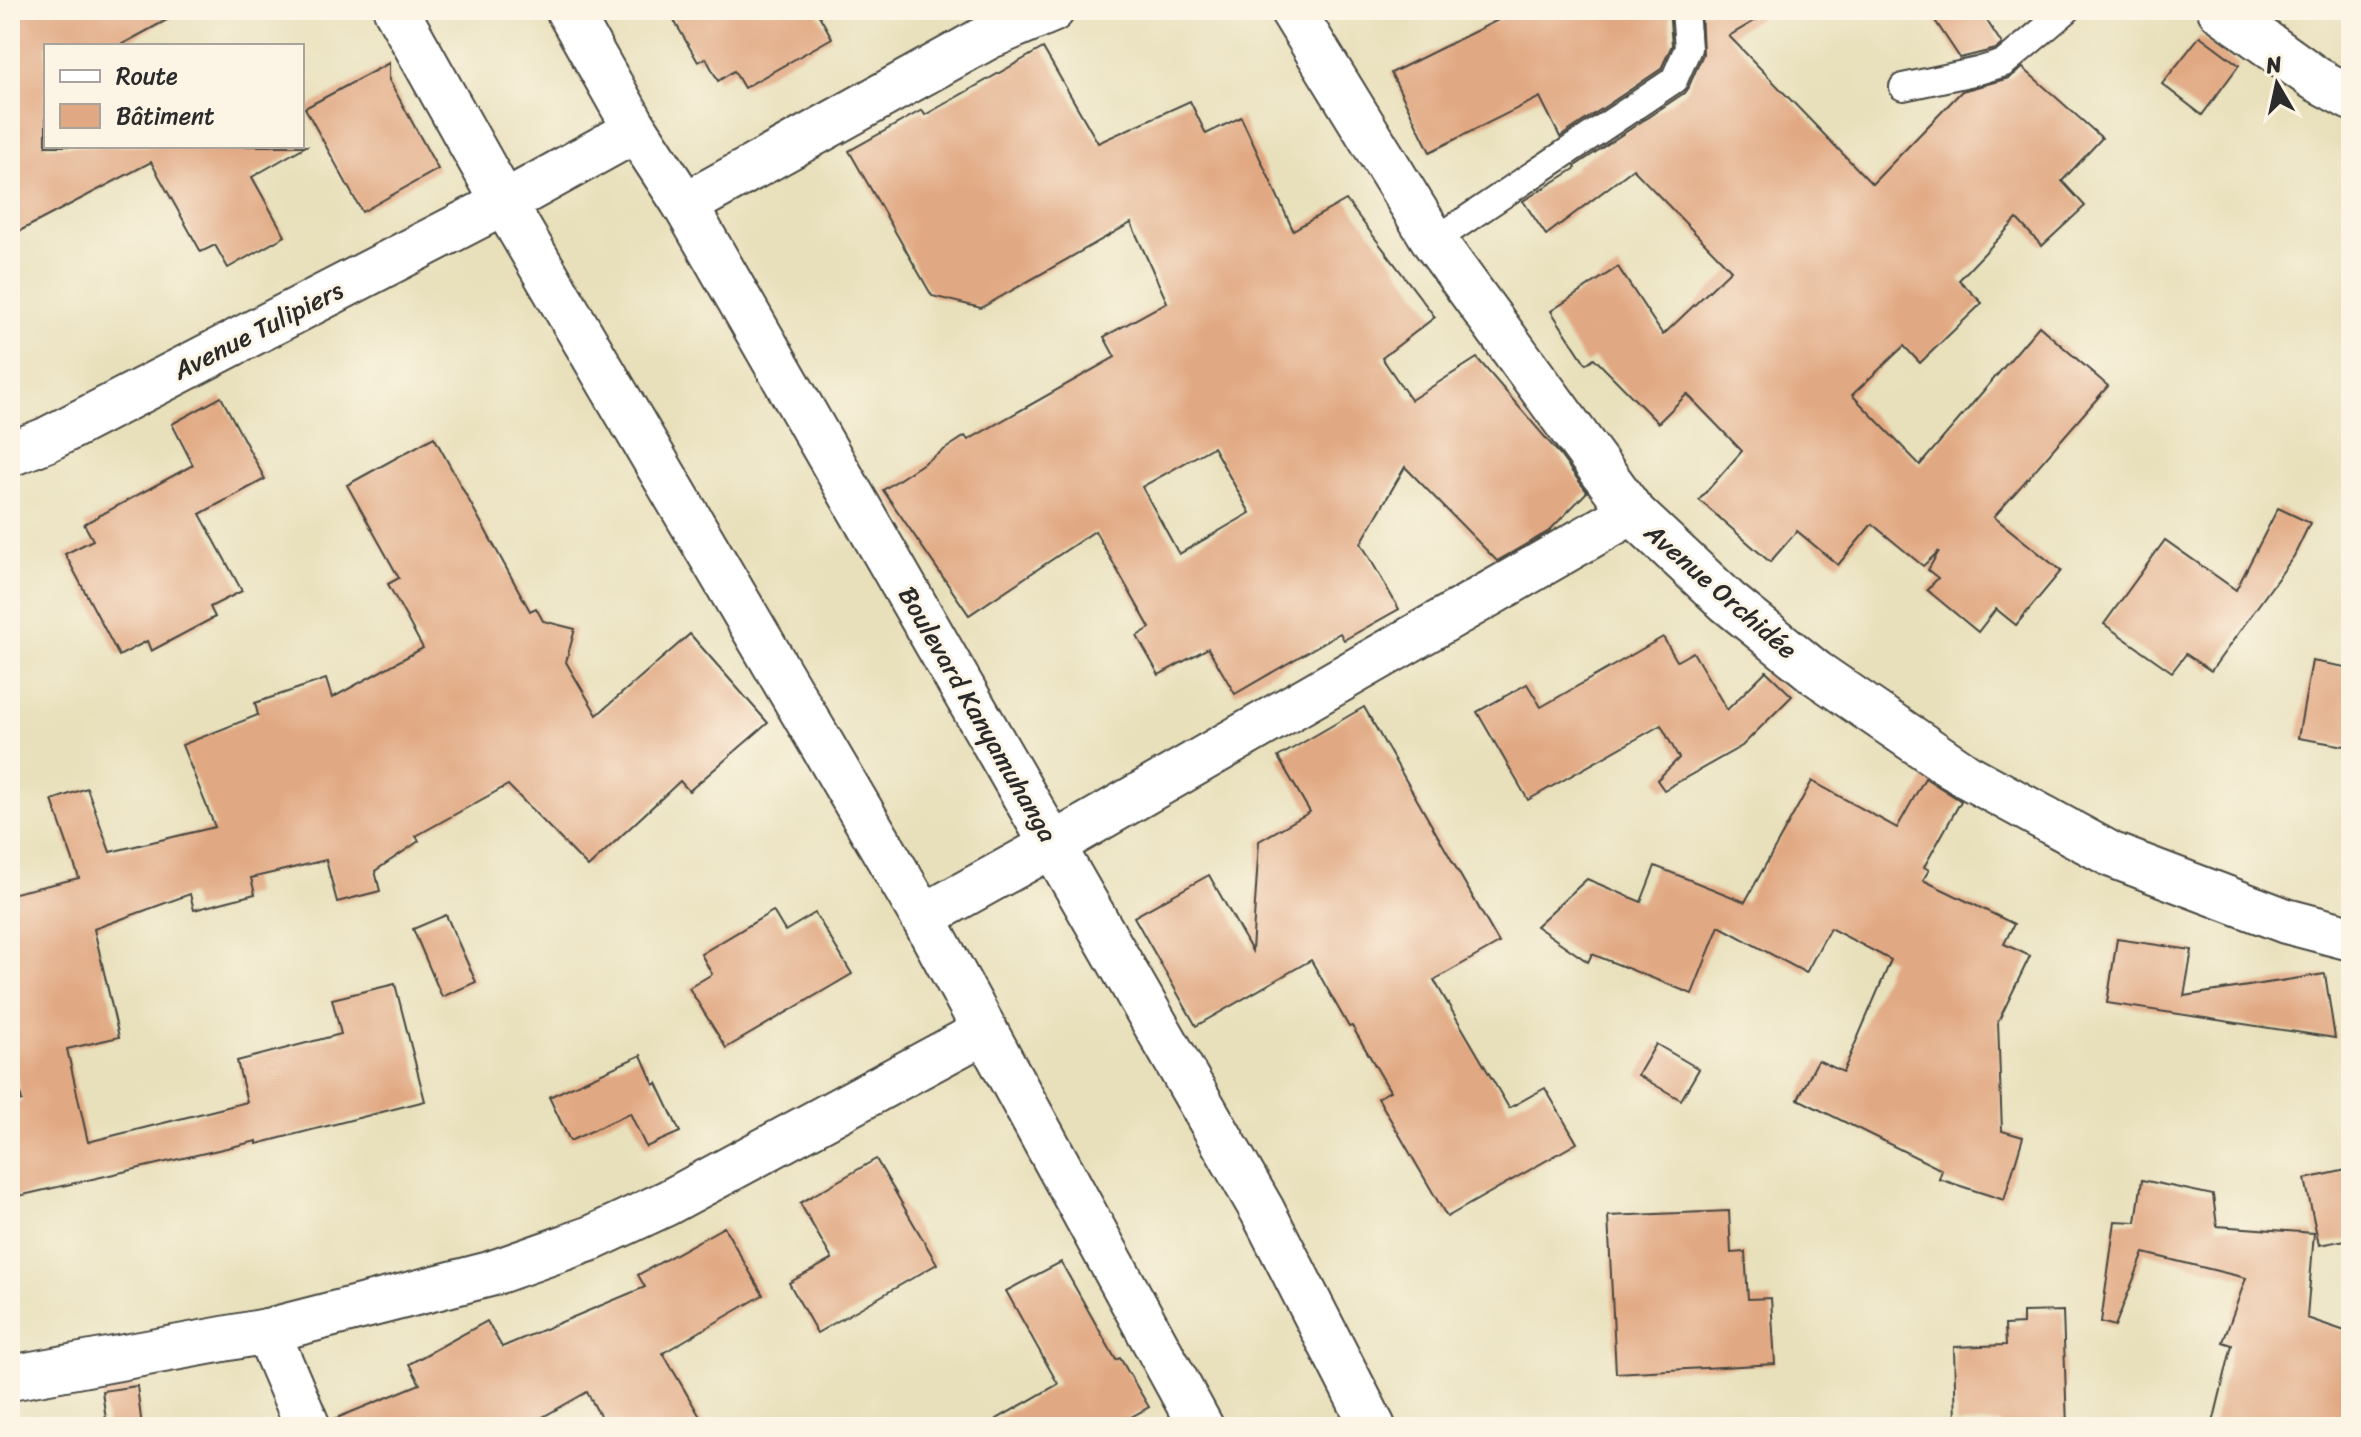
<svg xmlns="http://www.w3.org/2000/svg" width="2361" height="1437" font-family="Sriracha,sans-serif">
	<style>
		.building { fill: #e1a983; fill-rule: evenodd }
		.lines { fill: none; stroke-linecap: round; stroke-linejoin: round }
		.lane-casing { stroke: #474641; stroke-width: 30 }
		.street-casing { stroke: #474641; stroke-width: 48 }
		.primary-casing { stroke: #474641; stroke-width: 48 }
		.lane { stroke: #fff; stroke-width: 26 }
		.street { stroke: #fff; stroke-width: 44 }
		.primary { stroke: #fff; stroke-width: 44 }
		.labels { text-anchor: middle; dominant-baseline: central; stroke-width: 6; stroke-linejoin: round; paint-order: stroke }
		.street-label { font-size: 26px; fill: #2b2b2b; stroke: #fcf5e5 }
	</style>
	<rect width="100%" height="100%" fill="#fcf5e5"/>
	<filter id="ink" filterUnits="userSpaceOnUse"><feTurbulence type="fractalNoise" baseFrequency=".0125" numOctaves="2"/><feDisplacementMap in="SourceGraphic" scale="16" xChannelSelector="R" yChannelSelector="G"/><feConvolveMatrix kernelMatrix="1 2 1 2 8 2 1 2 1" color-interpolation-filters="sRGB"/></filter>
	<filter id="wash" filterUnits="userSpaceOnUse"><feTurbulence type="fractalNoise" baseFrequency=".006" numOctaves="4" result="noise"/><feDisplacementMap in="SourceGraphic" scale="32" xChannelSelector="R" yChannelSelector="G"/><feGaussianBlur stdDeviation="1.8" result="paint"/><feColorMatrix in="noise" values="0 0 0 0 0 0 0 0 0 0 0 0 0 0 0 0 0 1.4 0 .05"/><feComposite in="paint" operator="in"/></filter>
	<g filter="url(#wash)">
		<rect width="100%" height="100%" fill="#e8e0bb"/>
		<g id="blocks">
			<g class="building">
				<path d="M10,10H185L119,46H46V146H306L252,177L285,236L228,268L215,245L201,252L151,162L10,236Z"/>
				<path d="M668,10H816L832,38L744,88L734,71L718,81L706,58L698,62Z"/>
				<path d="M1518,10H1669L1672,45L1661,69L1560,137L1540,97L1430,152L1391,73Z"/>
				<path d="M1701,10H1773L1729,36L1872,184L1962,91L2009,78L2023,68L2102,138L2062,181L2085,206L2042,246L2017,219L1959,280L1982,303L1920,363L1904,346L1852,395L1920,465L2039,326L2108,386L1994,517L2061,571L2016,625L1996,609L1978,632L1927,590L1938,578L1928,570L1939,551L1923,566L1872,524L1838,565L1797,531L1770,562L1699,500L1742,451L1687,394L1658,423L1594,358L1586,364L1551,311L1618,267L1663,335L1731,270L1633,169L1546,235L1523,201L1576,168L1575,166L1684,93L1689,86L1703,54Z"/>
				<path d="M1928,10H1980L2002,44L1996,49L1960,58Z"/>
				<path d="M2200,36L2239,65L2202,115L2162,84Z"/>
				<path d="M1043,48L1098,143L1190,101L1206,134L1241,117L1293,230L1346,200L1435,317L1382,358L1411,400L1477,358L1556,450L1587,492L1549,531L1497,561L1405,467L1361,543L1399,609L1344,640L1340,633L1235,694L1208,648L1159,675L1137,636L1150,628L1095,531L969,615L883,490L965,436L968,440L1115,357L1104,337L1167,302L1131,223L981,308L932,296L849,151L922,110L925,115ZM1213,447L1250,513L1179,554L1142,487Z"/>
				<path d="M389,63V80L438,169L362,212L305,108Z"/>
				<path d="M221,397L265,479L200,514L242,591L210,607L215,617L151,651L147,641L119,656L65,554L93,540L84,524L193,465L172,424Z"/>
				<path d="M434,437L530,611L536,608L543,621L575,629L566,662L597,715L690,634L768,723L689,791L680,781L588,867L508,785L416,836L419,841L375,871L380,891L337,902L326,860L251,878L255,894L194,910L190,894L94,929L119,1037L67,1049L88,1142L247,1102L237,1061L341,1034L332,999L395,984L425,1101L257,1144V1141L10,1198V1104L22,1101L10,1048V894L79,878L52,800L87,788L110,852L215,827L182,745L258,715L255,703L326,679L332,698L423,648L388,584L399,578L347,485Z"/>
				<path d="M2278,508L2310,523L2294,556L2211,671L2186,654L2172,672L2104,624L2165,540L2236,590Z"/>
				<path d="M1663,637L1677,661L1693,652L1727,710L1766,671L1792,696L1742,746L1664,790L1657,780L1679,758L1661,725L1528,800L1477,712L1527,684L1541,707Z"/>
				<path d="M2312,661L2351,668V747L2298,738Z"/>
				<path d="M1364,707L1499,943L1434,980L1509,1108L1545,1088L1577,1143L1447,1217L1378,1098L1390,1091L1352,1026L1349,1027L1311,960L1196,1026L1134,917L1209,875L1252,951L1259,841L1310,812L1278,757Z"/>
				<path d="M1925,778L1961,801L1924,867L1929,870L1923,880L2014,924L2004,944L2030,956L1998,1022L2002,1131L2023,1137L2004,1200L1939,1179L1942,1170L1798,1099L1818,1060L1843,1072L1891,960L1830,928L1806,973L1719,926L1692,994L1592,954L1588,962L1536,926L1587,879L1641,902L1655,866L1745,902L1812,781L1897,828Z"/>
				<path d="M773,911L785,931L815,913L852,974L726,1048L689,988L712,974L701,954Z"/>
				<path d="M446,915L476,982L442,997L413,929Z"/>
				<path d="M2117,939L2192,950L2184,996L2325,974L2335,1038L2107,1003Z"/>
				<path d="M1656,1044L1699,1069L1681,1100L1638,1075Z"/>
				<path d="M641,1055L654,1085L657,1083L680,1132L646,1147L630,1113L570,1141L549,1097Z"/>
				<path d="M876,1159L937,1264L817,1333L789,1283L832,1259L800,1203Z"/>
				<path d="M2351,1169V1239L2319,1245L2305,1179Z"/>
				<path d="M2142,1180L2213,1195L2217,1226L2314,1233L2307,1318L2351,1333V1427H2212L2232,1345L2223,1342L2246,1278L2144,1253L2115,1326L2101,1322L2115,1221L2136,1222Z"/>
				<path d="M1729,1211L1731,1253L1745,1252L1748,1299L1771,1298L1775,1364L1616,1373L1608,1216Z"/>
				<path d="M724,1227L763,1295L663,1353L706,1427H606L587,1392L525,1427H332V1420L420,1384L409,1364L487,1321L502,1347L645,1287L638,1275Z"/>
				<path d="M1061,1262L1116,1360L1120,1358L1149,1407L1113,1427H983L1058,1384L1006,1291Z"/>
				<path d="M2063,1311L2067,1427H2001V1423L1956,1424L1954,1347L2006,1345L2005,1325L2023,1324V1312Z"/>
				<path d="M137,1386L142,1427H107L102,1391Z"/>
			</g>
		</g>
	</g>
	<g filter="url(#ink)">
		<use href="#blocks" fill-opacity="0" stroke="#474641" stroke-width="2"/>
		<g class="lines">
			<g class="lane-casing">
				<g id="lane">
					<path d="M1903,87L1978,71L2004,63L2067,10"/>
					<path d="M1434,241L1674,80L1688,48L1685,10"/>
				</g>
			</g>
			<g class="street-casing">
				<g id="street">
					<path d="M1292,10L1434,241L1632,512L1728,602L1816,673L1965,775L2112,855L2286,921L2351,938"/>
					<path d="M2220,10L2316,79L2351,98"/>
					<path d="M685,205L988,37L1052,10"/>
					<path d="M10,454L46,440L504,203L636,130"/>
					<path d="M923,917L1053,845L1632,512"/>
					<path d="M267,1331L308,1427"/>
					<path d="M10,1378L267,1331L490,1274L592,1238L667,1203L985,1031"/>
				</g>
			</g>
			<g class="primary-casing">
				<g id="primary">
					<path d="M396,10L504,203L923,917L1201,1427"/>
					<path d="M568,10L636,130L685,205L1262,1210L1373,1427"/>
				</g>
			</g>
			<use href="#lane" class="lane"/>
			<use href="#street" class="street"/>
			<use href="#primary" class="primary"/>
		</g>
	</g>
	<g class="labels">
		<g class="street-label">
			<text transform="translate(258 330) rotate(-27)">Avenue Tulipiers</text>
			<text transform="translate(1721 591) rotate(41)">Avenue Orchidée</text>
			<text transform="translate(978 714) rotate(60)">Boulevard Kanyamuhanga</text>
		</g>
	</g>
	<rect width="2361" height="1437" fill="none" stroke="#fcf5e5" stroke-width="40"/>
	<rect x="44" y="44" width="260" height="104" fill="#fcf5e5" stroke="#a8a49b" stroke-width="2"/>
	<rect x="60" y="70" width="40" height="12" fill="#ffffff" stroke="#a8a49b" stroke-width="2"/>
	<text x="116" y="84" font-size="24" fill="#2b2b2b">Route</text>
	<rect x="60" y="104" width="40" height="24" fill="#e1a983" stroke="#a8a49b" stroke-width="2"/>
	<text x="116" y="124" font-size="24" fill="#2b2b2b">Bâtiment</text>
	<g transform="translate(2277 84) rotate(351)" stroke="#fcf5e5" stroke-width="6" paint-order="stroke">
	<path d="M0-6L14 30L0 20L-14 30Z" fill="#2b2b2b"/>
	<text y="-12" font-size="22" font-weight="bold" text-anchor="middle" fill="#2b2b2b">N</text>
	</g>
</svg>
